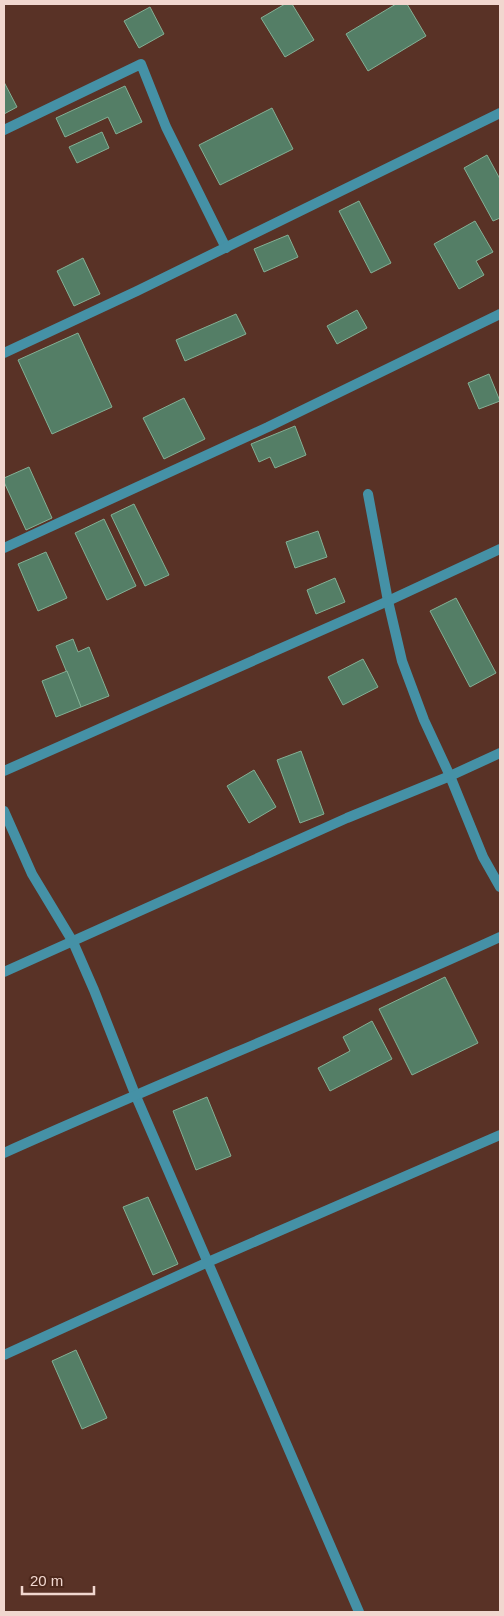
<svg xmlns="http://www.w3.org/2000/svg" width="504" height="1616" font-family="Arial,sans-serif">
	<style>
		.building { fill: #547e66; stroke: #84b095 }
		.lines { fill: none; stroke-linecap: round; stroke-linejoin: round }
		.minor { stroke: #4591a6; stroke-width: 10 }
	</style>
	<rect width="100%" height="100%" fill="#593226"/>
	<g class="building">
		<path d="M285,4H292L314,40L285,57L261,18Z"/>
		<path d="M396,4H407L426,36L368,71L346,34Z"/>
		<path d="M150,7L164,34L139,48L124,21Z"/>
		<path d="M4,82L17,107L4,114Z"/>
		<path d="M125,86L142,122L116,134L108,117L65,137L56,118Z"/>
		<path d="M272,108L293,149L220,185L199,145Z"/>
		<path d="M102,132L109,148L77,163L69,147Z"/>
		<path d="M487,155L500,179V218L493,221L464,168Z"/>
		<path d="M359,201L391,263L371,273L339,211Z"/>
		<path d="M475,221L493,252L476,261L484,275L459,289L434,244Z"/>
		<path d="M288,235L298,257L264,272L254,249Z"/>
		<path d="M83,258L100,294L74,306L57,271Z"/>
		<path d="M357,310L367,328L337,344L327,326Z"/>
		<path d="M236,314L246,334L185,361L176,340Z"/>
		<path d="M78,333L112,407L52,434L18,360Z"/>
		<path d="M489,374L500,401L479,409L468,383Z"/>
		<path d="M184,398L205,439L164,459L143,418Z"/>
		<path d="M295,426L306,455L275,468L270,457L259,462L251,444Z"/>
		<path d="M29,467L52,518L26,530L4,482V478Z"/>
		<path d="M134,504L169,575L145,586L111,515Z"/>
		<path d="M104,519L136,586L107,600L75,533Z"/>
		<path d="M318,531L327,557L295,568L286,542Z"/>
		<path d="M46,552L67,598L38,611L18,564Z"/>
		<path d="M335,578L345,602L316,614L307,590Z"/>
		<path d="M456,598L496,673L470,687L430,611Z"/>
		<path d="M73,639L78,652L89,647L109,696L81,707L56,646Z"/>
		<path d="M363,659L378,687L343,705L328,677Z"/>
		<path d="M67,671L81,707L56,717L42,681Z"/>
		<path d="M301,751L324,814L300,823L277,760Z"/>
		<path d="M254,770L276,807L249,823L227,786Z"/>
		<path d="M445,977L478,1043L412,1075L379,1009Z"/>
		<path d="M372,1021L392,1059L330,1091L318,1068L350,1051L343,1037Z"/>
		<path d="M207,1097L231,1156L196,1170L173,1111Z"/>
		<path d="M148,1197L178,1264L153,1275L123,1207Z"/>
		<path d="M76,1350L107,1418L82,1429L52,1361Z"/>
	</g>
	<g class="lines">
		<g class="minor">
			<path d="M4,130L141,64L166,127L226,248"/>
			<path d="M4,353L137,291L500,113"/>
			<path d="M368,494L388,601L402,661L424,720L450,776L483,857L500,887"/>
			<path d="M4,548L268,427L500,314"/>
			<path d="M4,771L388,601L500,549"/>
			<path d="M4,811L32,874L73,942L94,990L135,1094L359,1612"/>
			<path d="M4,972L347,818L450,776L500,753"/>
			<path d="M4,1153C169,1079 336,1012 500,937"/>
			<path d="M4,1355L208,1262L500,1135"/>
		</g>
	</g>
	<rect width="504" height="1616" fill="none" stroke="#f1d7cf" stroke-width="10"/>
	<path d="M22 1586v8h72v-8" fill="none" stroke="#f1d7cf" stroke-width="2.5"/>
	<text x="30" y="1586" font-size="15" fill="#f1d7cf" stroke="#4d281c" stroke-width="4" paint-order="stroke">20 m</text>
</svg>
